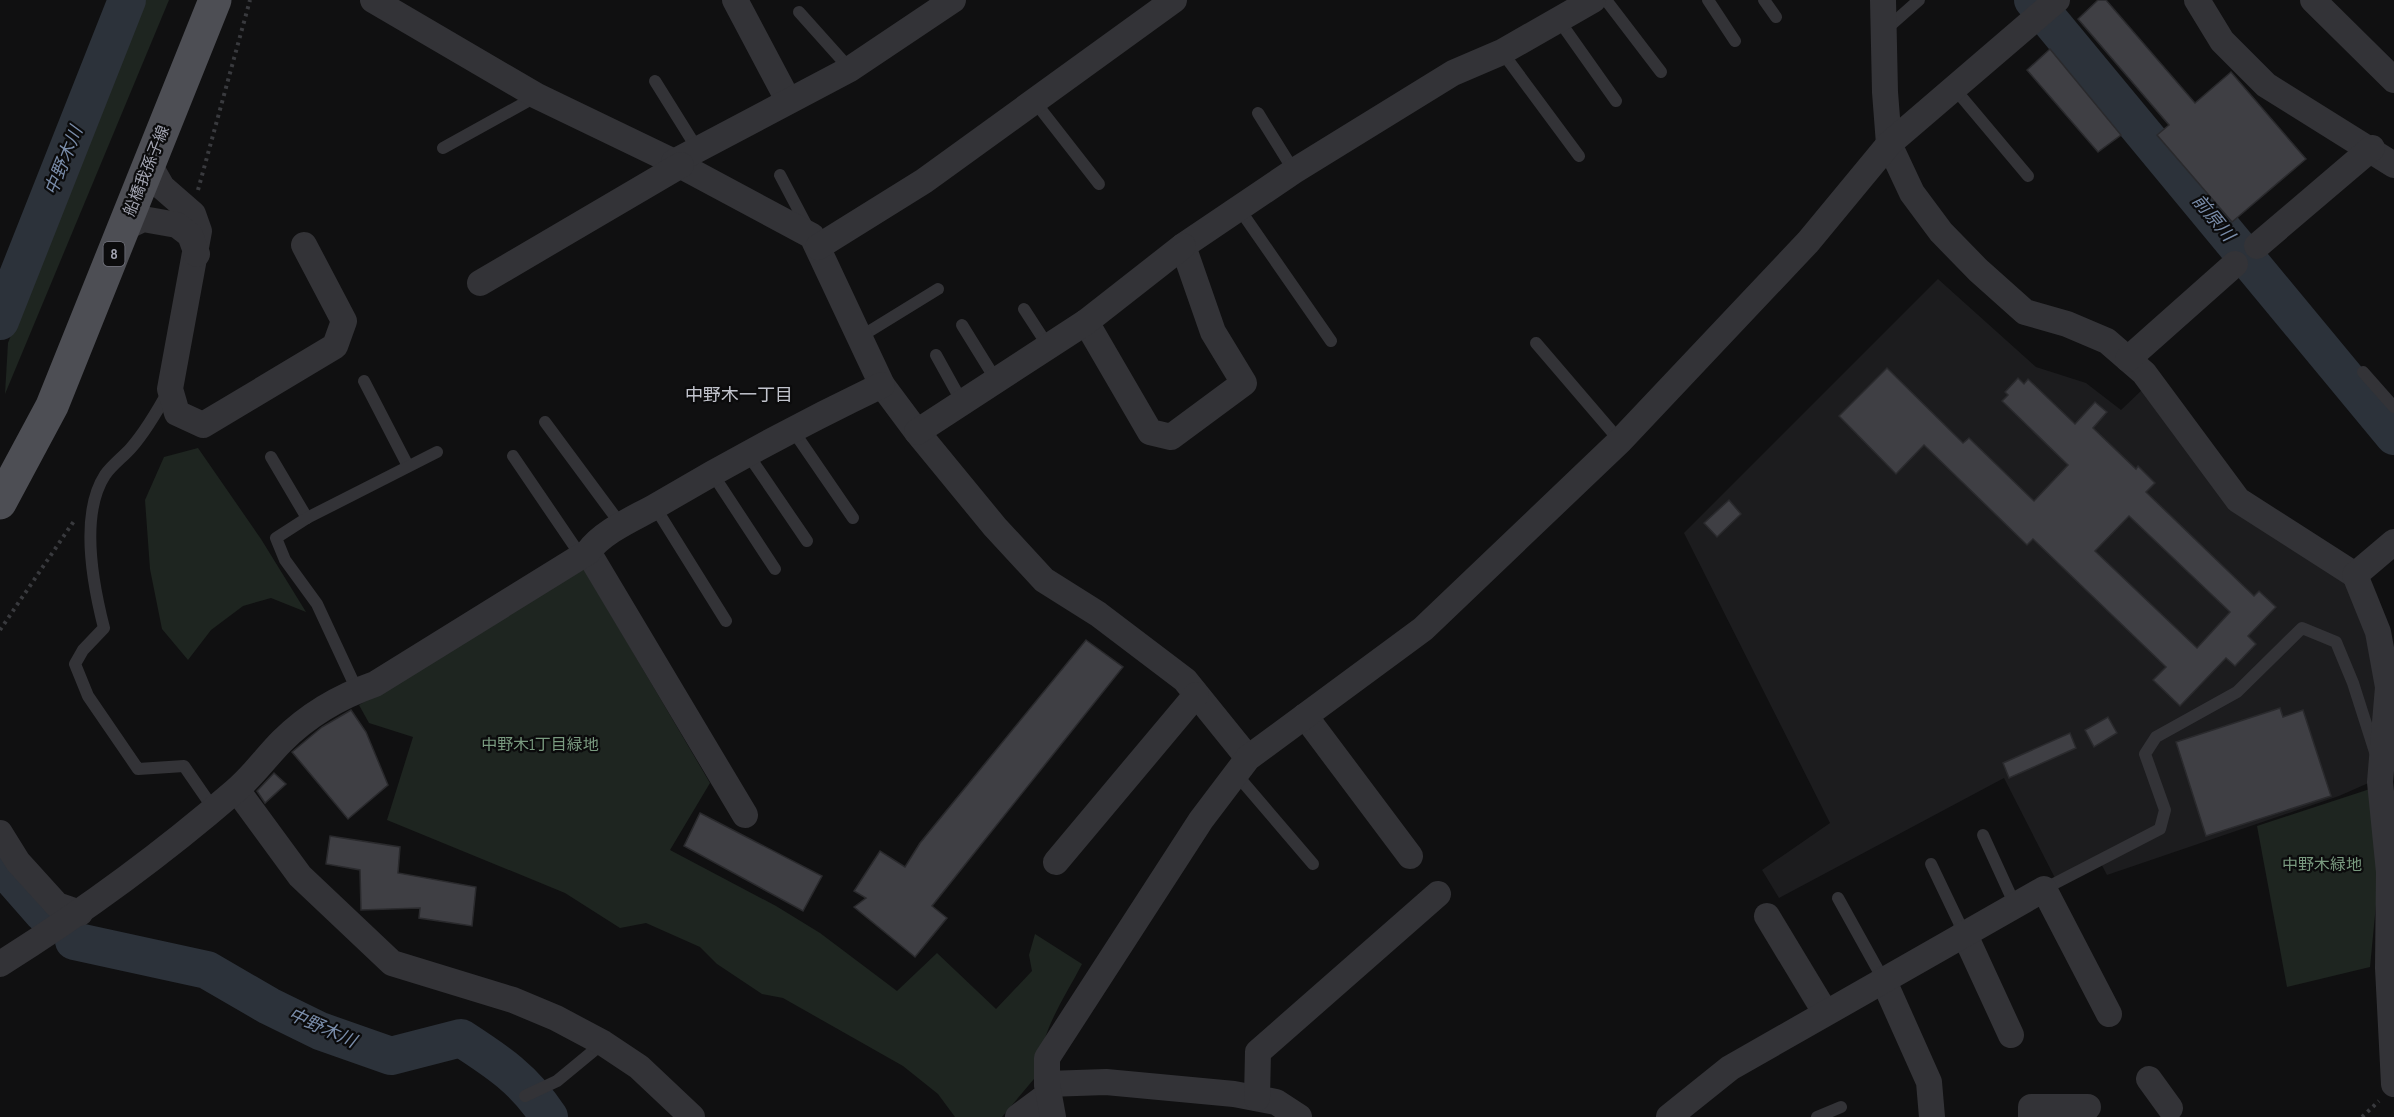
<svg xmlns="http://www.w3.org/2000/svg" width="2394" height="1117" font-family="'Sofia Sans Condensed','Noto Sans JP',sans-serif">
	<style>
		.built { fill: #1c1c1e }
		.green { fill: #1e2520 }
		.lines { fill: none; stroke-linecap: round; stroke-linejoin: round }
		.river { stroke: #2c323a; stroke-width: 38 }
		.building { fill: #3f3f44; stroke: #2a2a2d; stroke-width: 1.5; fill-rule: evenodd }
		.path { stroke: #393a3e; stroke-width: 4; stroke-dasharray: 3 4.5; stroke-linecap: butt }
		.service { stroke: #333337; stroke-width: 12 }
		.minor { stroke: #333337; stroke-width: 26 }
		.primary { stroke: #4d4e54; stroke-width: 33 }
		.labels { text-anchor: middle; dominant-baseline: central; stroke-width: 4.5; stroke-linejoin: round; paint-order: stroke }
		.shield { fill: #0b0b0c; stroke: #757680; stroke-width: 1.5 }
		.shield-label { font-size: 15px; font-weight: bold; fill: #a2a4b1 }
		.street-label { font-size: 16px; fill: #a2a4b1; stroke: #0b0b0c }
		.park-label { font-size: 16px; fill: #7a9b80; stroke: #0b0b0c }
		.water-label { font-size: 18px; font-style: italic; fill: #7a8daa; stroke: #0b0b0c }
		.neighbourhood-label { font-size: 18px; fill: #c2c4cd; stroke: #0b0b0c }
	</style>
	<rect width="100%" height="100%" fill="#101011"/>
	<path class="built" d="M1938,279L2036,367L2086,383L2121,410L2144,388L2231,505L2348,580L2378,666L2373,781L2339,796L2107,875L2097,856L2056,880L2004,778L1779,898L1762,870L1830,823L1684,533Z"/>
	<g class="green">
		<path d="M145,0H169L5,394L8,343Z"/>
		<path d="M198,448L261,539L306,612L271,598L243,606L211,630L188,660L162,629L150,569L145,500L164,457Z"/>
		<path d="M584,569L710,783L670,850L776,906L820,933L897,991L937,953L996,1009L1032,971L1029,955L1035,934L1082,964C1064,999 1039,1033 1039,1073L1002,1117H955L938,1094L903,1066L783,998L762,994L717,964L700,947L646,923L620,928L565,893L387,820L413,737L369,723L359,705Z"/>
		<path d="M2373,788L2379,873L2370,967L2287,987L2257,826Z"/>
	</g>
	<g class="lines">
		<g class="river">
			<path d="M2033,0L2394,436"/>
			<path d="M0,321L127,0"/>
			<path d="M0,864L43,913"/>
			<path d="M74,941L207,970L269,1006L320,1031L391,1056L461,1038C498,1062 524,1079 549,1117"/>
		</g>
	</g>
	<g class="building">
		<path d="M2098,0H2106L2195,103L2231,72L2306,159L2232,222L2157,135L2169,125L2078,19Z"/>
		<path d="M2050,49L2121,135L2098,152L2027,70Z"/>
		<path d="M1887,368L1963,443L1969,438L2034,501L2068,465L2002,401L2008,395L2005,392L2018,378L2024,384L2028,379L2075,424L2095,402L2107,412L2093,428L2136,469L2138,466L2155,483L2146,492L2254,596L2259,591L2276,607L2248,636L2256,644L2235,666L2226,658L2180,706L2153,680L2166,667L2033,539L2027,545L1924,445L1896,474L1839,416ZM2129,516L2230,612L2197,648L2095,551Z"/>
		<path d="M1729,500L1741,514L1717,537L1704,523Z"/>
		<path d="M1086,640L1123,667L932,906L947,918L915,957L854,907L866,898L854,891L880,851L905,867L920,843Z"/>
		<path d="M2280,708L2283,717L2303,710L2331,796L2206,836L2176,742Z"/>
		<path d="M351,710L366,732L388,785L348,819L292,752L322,727Z"/>
		<path d="M2108,717L2117,733L2094,747L2085,730Z"/>
		<path d="M2070,733L2076,748L2009,778L2003,763Z"/>
		<path d="M274,773L286,784L265,803L257,791Z"/>
		<path d="M700,813L822,876L803,911L684,846Z"/>
		<path d="M330,836L400,847L398,873L476,887L472,926L419,918L420,908L361,910L360,870L326,864Z"/>
	</g>
	<g class="lines">
		<g class="path">
			<path d="M198,190L250,0"/>
			<path d="M0,630L74,521"/>
			<path d="M2362,1117L2379,1101"/>
		</g>
		<g class="service">
			<path d="M1606,0L1661,72"/>
			<path d="M1708,0L1735,41"/>
			<path d="M1764,0L1776,17"/>
			<path d="M799,12L850,69"/>
			<path d="M1558,19L1616,101"/>
			<path d="M1884,31L1919,0"/>
			<path d="M1502,52L1579,156"/>
			<path d="M655,81L698,150"/>
			<path d="M1954,88L2028,176"/>
			<path d="M1035,102L1099,184"/>
			<path d="M1258,113L1294,171"/>
			<path d="M443,148L537,96"/>
			<path d="M780,175L809,230"/>
			<path d="M1238,207L1331,341"/>
			<path d="M1024,309L1048,346"/>
			<path d="M962,325L996,380"/>
			<path d="M860,337L938,289"/>
			<path d="M1536,343L1620,441"/>
			<path d="M936,355L962,402"/>
			<path d="M2363,372L2394,407"/>
			<path d="M364,381L408,466"/>
			<path d="M169,390C158,410 146,431 131,448C123,457 112,465 105,475C79,515 93,585 104,628L83,650L75,664L88,696L138,769L184,766L213,808"/>
			<path d="M545,422L622,526"/>
			<path d="M792,429L853,518"/>
			<path d="M747,453L807,541"/>
			<path d="M513,456L581,556"/>
			<path d="M271,457L307,518"/>
			<path d="M712,473L775,569"/>
			<path d="M655,507L726,621"/>
			<path d="M357,690L317,604L285,560L276,538L307,518L437,452"/>
			<path d="M1236,774L1313,864"/>
			<path d="M1983,835L2015,905"/>
			<path d="M1931,864L1964,933"/>
			<path d="M2044,889L2160,829L2165,810L2145,754L2156,737L2237,692L2302,628L2336,642L2353,683L2375,752"/>
			<path d="M1838,898L1883,979"/>
			<path d="M525,1096L557,1081L603,1043"/>
			<path d="M1817,1117L1841,1107"/>
		</g>
		<g class="minor">
			<path d="M373,0L537,96L674,162L812,236L882,385L917,432L995,527L1044,580L1098,614L1185,680L1248,758"/>
			<path d="M735,0L788,100"/>
			<path d="M1883,0L1885,92L1889,144L1912,193L1941,232L1978,270L2025,312L2067,324L2107,341L2144,373L2238,500L2355,575"/>
			<path d="M2197,0L2222,41L2266,85L2394,165"/>
			<path d="M2313,0L2394,80"/>
			<path d="M674,162L850,69L953,0"/>
			<path d="M150,166L162,187L193,214L199,231L170,389L177,413L203,425L335,346L344,321L304,245"/>
			<path d="M124,228L143,219L177,225L190,235L197,254"/>
			<path d="M2257,246L2372,148"/>
			<path d="M818,247L924,181L1174,0"/>
			<path d="M480,283L681,165"/>
			<path d="M1086,322L1150,432L1171,437L1244,383L1213,332L1183,246L1294,171L1453,73L1502,52L1593,0"/>
			<path d="M2128,359L2235,264"/>
			<path d="M917,432L1086,322L1183,246"/>
			<path d="M2394,542L2355,575L2378,632L2388,687L2380,782L2389,872L2388,968L2394,1084"/>
			<path d="M588,552L745,815"/>
			<path d="M1305,716L1410,856"/>
			<path d="M237,790L300,876L392,963L513,1000L556,1018L603,1043L639,1067L692,1117"/>
			<path d="M0,833L18,862L57,905L80,913"/>
			<path d="M1056,862L1196,695"/>
			<path d="M1767,916L1825,1012"/>
			<path d="M1964,933L2011,1035"/>
			<path d="M0,964C83,912 161,855 235,791C253,776 266,757 282,741C308,715 341,696 375,684L588,552C603,531 635,518 656,506C730,462 805,422 882,385"/>
			<path d="M1883,979L1929,1082L1932,1117"/>
			<path d="M2149,1079L2170,1108"/>
			<path d="M1047,1084L1106,1082L1234,1094L1276,1102L1299,1117"/>
			<path d="M1257,1098L1258,1052L1438,894"/>
			<path d="M1018,1117L1049,1094"/>
			<path d="M1053,1117L1047,1084V1058L1201,820L1248,758L1423,629L1620,441L1808,242L1889,144L2057,0"/>
			<path d="M1669,1117L1730,1068L2044,889L2109,1014"/>
			<path d="M2031,1117V1107H2088"/>
		</g>
		<path class="primary" d="M0,503L52,406L215,0"/>
	</g>
	<g class="labels">
		<rect class="shield" x="103.5" y="242" width="21" height="24" rx="4.5"/>
		<g class="shield-label">
			<text x="114" y="254">8</text>
		</g>
		<g class="street-label">
			<text transform="translate(147 171) rotate(-68)">船橋我孫子線</text>
		</g>
		<g class="park-label">
			<text x="540" y="745">中野木1丁目緑地</text>
			<text x="2322" y="865">中野木緑地</text>
		</g>
		<g class="water-label">
			<text transform="translate(64 161) rotate(-68)">中野木川</text>
			<text transform="translate(2213 218) rotate(50)">前原川</text>
			<text transform="translate(322 1028) rotate(24)">中野木川</text>
		</g>
		<g class="neighbourhood-label">
			<text x="739" y="395">中野木一丁目</text>
		</g>
	</g>
</svg>
